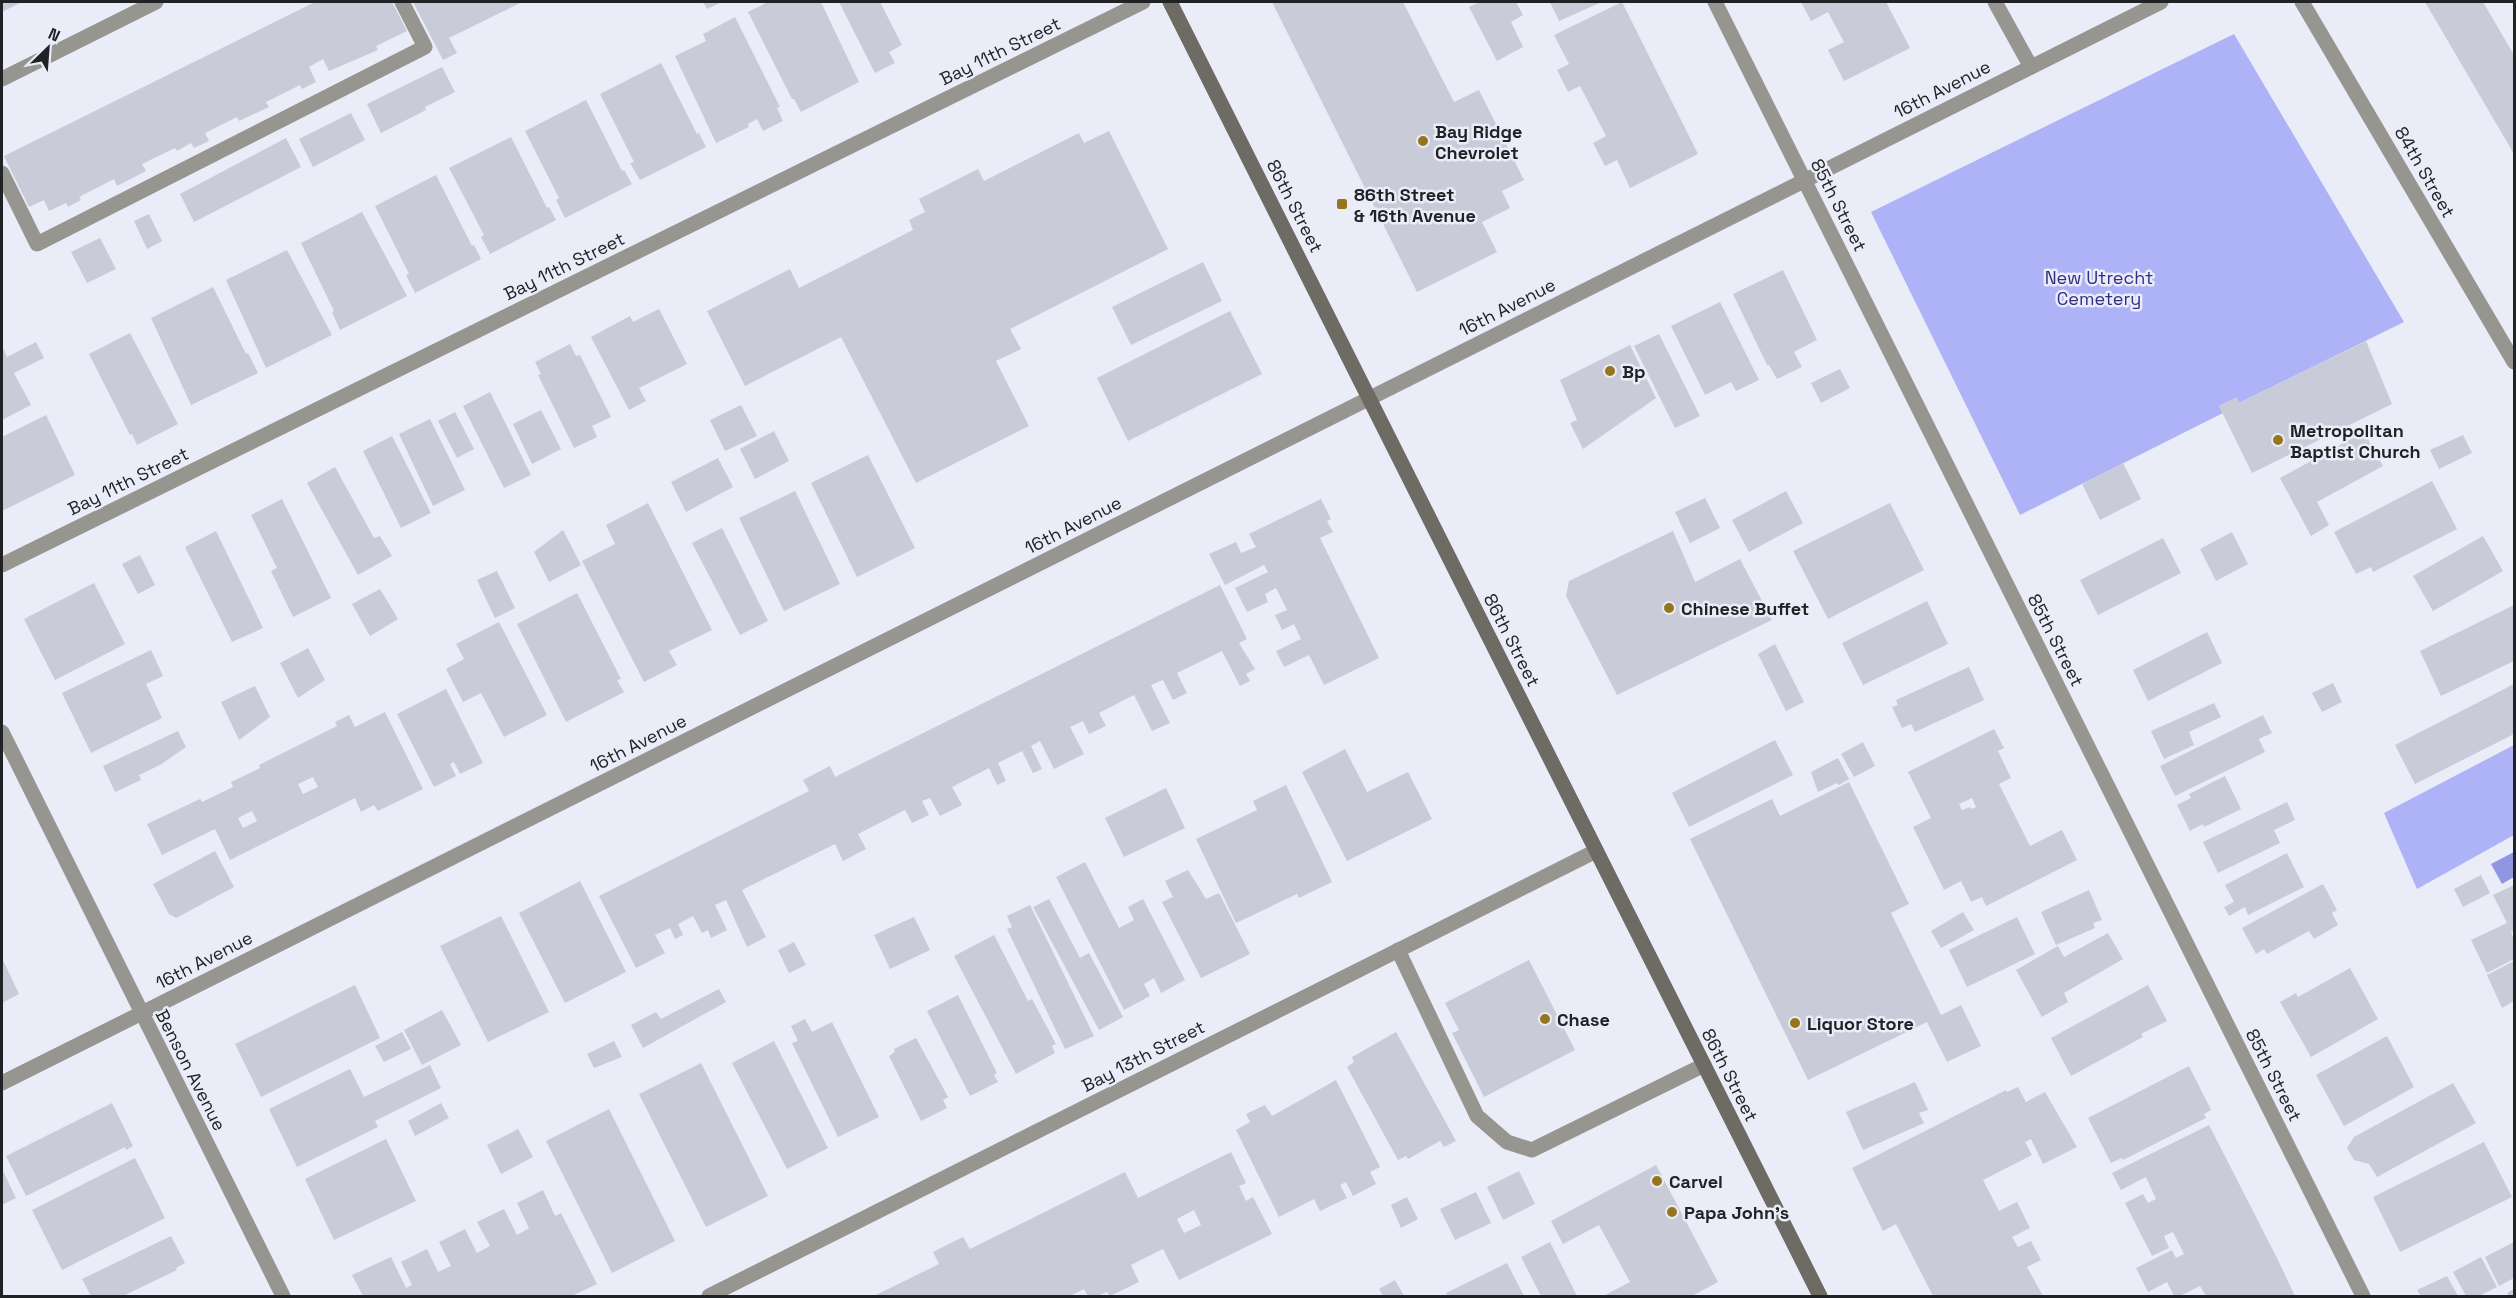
<svg xmlns="http://www.w3.org/2000/svg" width="2516" height="1298" font-family="'Space Grotesk',sans-serif">
	<style>
		.green { fill: #adb3f6 }
		.water { fill: #9096e1 }
		.building { fill: #cacbd8; fill-rule: evenodd }
		.lines { fill: none; stroke-linecap: round; stroke-linejoin: round }
		.lane { stroke: #979590; stroke-width: 15 }
		.street { stroke: #979590; stroke-width: 15 }
		.secondary { stroke: #6e6b64; stroke-width: 15 }
		.poi-dot { fill: #95761e; stroke: #eaecf8; stroke-width: 2 }
		.labels { text-anchor: middle; dominant-baseline: central; stroke-width: 5; stroke-linejoin: round; paint-order: stroke }
		.street-label { font-size: 18px; fill: #212226; stroke: #eaecf8 }
		.poi-label { font-size: 18px; font-weight: bold; fill: #212226; stroke: #eaecf8; text-anchor: start }
		.park-label { font-size: 18px; fill: #342d84; stroke: #eaecf8 }
	</style>
	<rect width="100%" height="100%" fill="#eaecf8"/>
	<g class="green">
		<path d="M2234,34L2404,322L2239,403L2236,398L2219,406L2223,413L2020,515L1871,212Z"/>
		<path d="M2514,745V835L2417,889L2384,813Z"/>
	</g>
	<path class="water" d="M2514,852V877L2502,884L2491,864Z"/>
	<g class="building">
		<path d="M2,2H22L2,12Z"/>
		<path d="M315,2H392L407,31L376,46L378,50L329,71L323,59L309,67L316,82L302,89L300,85L266,102L269,107L239,121L237,117L205,133L209,141L194,148L191,143L177,151L175,148L142,164L146,171L117,186L114,179L79,197L81,200L68,207L66,203L49,211L44,200L29,207L4,156Z"/>
		<path d="M413,2H522L449,38L457,53L443,60Z"/>
		<path d="M703,2H722L707,9Z"/>
		<path d="M768,2H821L859,82L801,112L794,99H792L748,12Z"/>
		<path d="M839,2H880L902,45L889,52L895,63L875,73Z"/>
		<path d="M1272,2H1403L1454,102L1479,90L1524,180L1502,191L1510,208L1482,222L1497,252L1417,292Z"/>
		<path d="M1480,2H1516L1523,15L1511,22L1523,47L1497,61L1469,7Z"/>
		<path d="M1550,2H1602L1559,21Z"/>
		<path d="M1622,2L1698,154L1630,188L1617,160L1605,166L1593,143L1606,136L1580,86L1568,92L1557,70L1569,64L1554,35Z"/>
		<path d="M1801,2H1886L1910,48L1844,81L1828,50L1844,42L1828,12L1811,21Z"/>
		<path d="M2425,2H2483L2514,55V154Z"/>
		<path d="M735,17L780,107L777,108L783,121L763,131L757,119L748,124L749,127L716,143L675,56L706,41L703,34Z"/>
		<path d="M661,63L697,134L699,133L706,147L640,180L630,163L634,162L600,94Z"/>
		<path d="M442,67L455,92L425,107L426,110L381,133L367,104Z"/>
		<path d="M586,100L622,171L624,170L632,184L565,218L556,200L559,198L525,131Z"/>
		<path d="M351,113L365,140L313,167L299,139Z"/>
		<path d="M1109,131L1168,249L1010,329L1021,349L996,361L1029,426L916,483L841,337L745,386L707,311L790,269L799,288L913,230L909,220L925,212L919,199L978,169L984,181L1079,133L1084,143Z"/>
		<path d="M511,137L547,208L549,207L556,220L490,254L481,237L484,235L449,168Z"/>
		<path d="M286,138L301,167L194,222L180,194Z"/>
		<path d="M436,175L472,246L474,245L481,259L415,293L406,275L409,274L375,206Z"/>
		<path d="M362,212L407,296L340,330L332,312L334,311L301,243Z"/>
		<path d="M149,214L162,241L147,249L134,221Z"/>
		<path d="M100,238L116,269L87,283L71,252Z"/>
		<path d="M287,250L332,335L266,368L226,280Z"/>
		<path d="M1203,262L1222,301L1131,345L1112,307Z"/>
		<path d="M1783,270L1817,340L1794,352L1802,367L1777,379L1769,365H1767L1733,294Z"/>
		<path d="M213,287L246,354L248,353L258,373L191,405L151,318Z"/>
		<path d="M1720,302L1759,380L1736,391L1731,382L1705,395L1671,326Z"/>
		<path d="M659,309L687,364L639,388L646,401L629,410L591,337L630,316L633,322Z"/>
		<path d="M1230,311L1262,374L1128,441L1097,378Z"/>
		<path d="M130,333L178,424L137,445L132,434L130,435L89,354Z"/>
		<path d="M1659,334L1700,416L1675,428L1634,346Z"/>
		<path d="M2366,341L2392,404L2252,473L2219,406L2237,397L2239,403Z"/>
		<path d="M36,342L44,358L14,373L31,405L2,420V346L7,357Z"/>
		<path d="M570,344L576,356L580,355L611,417L592,426L597,437L574,448L538,375L541,374L535,362Z"/>
		<path d="M1630,345L1656,398L1583,449L1570,423L1577,420L1560,380Z"/>
		<path d="M1840,369L1850,388L1821,403L1811,383Z"/>
		<path d="M490,392L531,475L504,488L463,406Z"/>
		<path d="M741,405L757,436L725,451L710,420Z"/>
		<path d="M541,410L561,449L532,464L513,424Z"/>
		<path d="M455,412L474,449L457,458L438,421Z"/>
		<path d="M46,415L75,475L2,511V437Z"/>
		<path d="M430,419L465,490L433,506L399,434Z"/>
		<path d="M774,431L789,461L755,479L740,449Z"/>
		<path d="M2364,432L2383,466L2317,502L2329,525L2311,536L2280,478Z"/>
		<path d="M2463,435L2472,453L2439,469L2430,450Z"/>
		<path d="M392,436L431,513L401,528L363,451Z"/>
		<path d="M868,455L915,548L857,577L811,483Z"/>
		<path d="M718,458L733,487L686,512L671,482Z"/>
		<path d="M2123,463L2141,499L2100,520L2082,484Z"/>
		<path d="M335,467L374,538L380,536L392,556L358,575L307,483Z"/>
		<path d="M2432,481L2457,529L2373,572L2371,567L2356,574L2334,532Z"/>
		<path d="M795,491L840,584L784,611L739,518Z"/>
		<path d="M1786,491L1803,523L1749,552L1732,520Z"/>
		<path d="M1705,498L1720,528L1690,543L1675,512Z"/>
		<path d="M282,499L331,598L293,617L271,571L277,568L251,515Z"/>
		<path d="M1321,499L1331,519L1327,521L1333,532L1320,538L1379,658L1324,685L1309,655L1284,667L1276,651L1301,639L1294,624L1282,630L1275,615L1287,610L1276,588L1265,594L1268,602L1247,612L1235,588L1268,572L1264,565L1225,585L1209,554L1236,542L1241,553L1256,547L1249,534Z"/>
		<path d="M648,503L712,630L669,651L677,665L644,682L582,561L615,544L606,525Z"/>
		<path d="M1890,503L1924,570L1828,619L1793,551Z"/>
		<path d="M722,528L768,621L740,635L692,543Z"/>
		<path d="M563,530L581,565L549,582L534,552Z"/>
		<path d="M216,531L263,628L232,642L185,547Z"/>
		<path d="M1673,531L1695,582L1740,559L1772,620L1617,695L1566,596L1569,581Z"/>
		<path d="M2232,532L2248,564L2216,581L2200,549Z"/>
		<path d="M2483,536L2503,571L2433,611L2413,576Z"/>
		<path d="M2163,538L2181,573L2098,615L2080,580Z"/>
		<path d="M140,555L155,585L138,594L122,564Z"/>
		<path d="M497,571L515,608L495,618L477,580Z"/>
		<path d="M94,583L125,644L55,680L24,619Z"/>
		<path d="M1220,585L1247,639L1239,643L1255,669L1246,674L1250,681L1240,686L1222,651L1177,673L1187,693L1173,700L1163,680L1151,685L1170,723L1152,731L1134,695L1128,698L1099,713L1106,726L1089,734L1083,721L1070,727L1084,754L1054,769L1040,741L1031,746L1042,769L1033,773L1022,751L998,763L1006,781L997,785L989,768L952,787L962,805L940,816L930,798L922,801L929,815L912,823L905,810L858,834L866,849L843,861L835,844L742,890L766,937L747,947L726,900L715,905L727,930L711,938L708,930L702,933L693,916L678,924L683,935L675,939L670,928L655,935L665,953L636,968L599,896L809,791L803,780L830,766L835,777Z"/>
		<path d="M380,589L398,619L370,636L352,604Z"/>
		<path d="M577,593L621,679L617,680L624,692L566,722L517,624Z"/>
		<path d="M1927,601L1948,644L1863,685L1842,643Z"/>
		<path d="M2514,605V661L2441,696L2420,651Z"/>
		<path d="M499,622L547,715L504,737L481,693L463,702L446,669L464,659L456,644Z"/>
		<path d="M2207,632L2222,663L2148,701L2133,670Z"/>
		<path d="M1775,644L1804,702L1786,711L1758,654Z"/>
		<path d="M308,648L325,680L298,698L280,663Z"/>
		<path d="M151,650L163,676L146,684L162,718L91,753L62,693Z"/>
		<path d="M1969,667L1984,700L1915,732L1911,724L1902,728L1892,707L1898,705L1896,700Z"/>
		<path d="M2333,683L2342,702L2322,712L2312,693Z"/>
		<path d="M2514,684V734L2415,784L2395,745Z"/>
		<path d="M255,686L270,717L239,740L221,702Z"/>
		<path d="M446,689L483,763L460,774L454,762L450,764L456,776L434,787L397,714Z"/>
		<path d="M2214,703L2221,717L2189,732L2194,745L2164,759L2151,731Z"/>
		<path d="M385,712L423,789L378,811L374,805L361,812L355,798L230,860L215,829L162,855L147,824L200,799L202,802L233,787L231,782L260,768L259,765L337,726L335,722L349,715L355,727ZM313,777L318,787L303,794L298,784ZM252,811L257,821L243,828L238,818Z"/>
		<path d="M2263,715L2272,733L2259,739L2265,752L2175,796L2160,766Z"/>
		<path d="M1994,729L2004,748L1998,751L2011,778L1999,784L2030,846L2062,830L2077,860L1986,906L1982,897L1971,902L1961,881L1944,890L1913,827L1931,818L1908,772ZM1972,798L1976,807L1972,809L1970,807L1962,810L1959,804Z"/>
		<path d="M178,731L186,747L160,765L139,775L141,780L115,792L103,766Z"/>
		<path d="M1775,740L1793,775L1689,827L1672,793Z"/>
		<path d="M1863,742L1875,766L1854,777L1841,754Z"/>
		<path d="M1345,749L1367,792L1408,772L1432,819L1347,861L1302,772Z"/>
		<path d="M1838,758L1849,779L1839,785L1837,783L1818,792L1811,772Z"/>
		<path d="M2225,776L2241,809L2204,827L2203,824L2190,831L2177,805L2191,798L2189,794Z"/>
		<path d="M1849,782L1909,904L1891,913L1941,1015L1961,1005L1981,1046L1947,1062L1927,1022L1808,1080L1690,839L1772,799L1780,816Z"/>
		<path d="M1286,785L1332,882L1299,898L1297,894L1236,923L1196,839L1257,810L1253,801Z"/>
		<path d="M1166,788L1185,828L1124,857L1105,818Z"/>
		<path d="M2287,802L2295,820L2274,830L2280,843L2218,873L2203,842Z"/>
		<path d="M215,851L234,887L176,918L169,914L153,884Z"/>
		<path d="M2287,853L2304,887L2248,915L2245,907L2229,916L2224,907L2234,902L2225,885Z"/>
		<path d="M1085,862L1119,928L1134,920L1128,907L1143,899L1185,980L1161,993L1154,978L1144,984L1150,996L1124,1010L1056,877Z"/>
		<path d="M1188,870L1206,899L1219,893L1250,954L1201,978L1162,902L1173,897L1165,881Z"/>
		<path d="M2481,875L2490,893L2463,907L2454,889Z"/>
		<path d="M580,881L626,972L565,1003L519,913Z"/>
		<path d="M2323,884L2337,910L2332,913L2338,925L2314,939L2309,931L2267,954L2264,949L2256,954L2242,928Z"/>
		<path d="M2514,885V931L2511,932L2514,940V959L2487,973L2471,940L2507,923L2493,895Z"/>
		<path d="M2089,890L2102,920L2093,923L2095,928L2056,945L2041,912Z"/>
		<path d="M1049,899L1080,958L1089,953L1123,1017L1099,1030L1033,907Z"/>
		<path d="M1030,905L1094,1036L1065,1049L1007,929L1012,927L1007,916Z"/>
		<path d="M1963,912L1974,930L1941,948L1931,931Z"/>
		<path d="M501,916L549,1012L488,1042L440,946Z"/>
		<path d="M914,917L930,950L890,969L874,935Z"/>
		<path d="M2017,917L2035,954L1967,987L1949,950Z"/>
		<path d="M2108,933L2123,959L2064,993L2068,1002L2042,1017L2016,970L2058,946L2064,957Z"/>
		<path d="M994,935L1028,1001L1032,999L1056,1044L1052,1046L1055,1053L1016,1074L954,956Z"/>
		<path d="M794,942L806,965L789,973L778,950Z"/>
		<path d="M2,958L19,994L2,1003Z"/>
		<path d="M1529,960L1575,1050L1484,1097L1452,1033L1459,1030L1445,1003Z"/>
		<path d="M2514,961V1001L2502,1008L2487,975Z"/>
		<path d="M2350,968L2378,1019L2311,1057L2280,1002L2296,993L2298,997Z"/>
		<path d="M355,985L380,1038L261,1097L235,1044Z"/>
		<path d="M2148,985L2167,1021L2141,1034L2143,1037L2071,1076L2051,1038Z"/>
		<path d="M719,989L726,1002L643,1048L631,1025L656,1012L661,1019Z"/>
		<path d="M958,995L997,1073L994,1075L998,1082L970,1096L927,1011Z"/>
		<path d="M442,1010L461,1045L422,1065L404,1030Z"/>
		<path d="M805,1019L812,1032L832,1022L879,1117L838,1137L792,1043L798,1041L791,1026Z"/>
		<path d="M402,1032L411,1049L384,1062L375,1046Z"/>
		<path d="M1396,1032L1456,1141L1444,1147L1440,1141L1408,1159L1406,1156L1398,1160L1347,1067L1354,1062L1352,1057Z"/>
		<path d="M2387,1036L2414,1087L2344,1126L2316,1075Z"/>
		<path d="M916,1038L948,1097L943,1100L947,1108L921,1121L889,1056L895,1052L894,1049Z"/>
		<path d="M614,1041L622,1057L594,1068L587,1054Z"/>
		<path d="M774,1041L828,1148L787,1169L732,1063Z"/>
		<path d="M701,1063L768,1196L706,1227L639,1094Z"/>
		<path d="M430,1065L441,1088L375,1121L378,1127L297,1167L269,1109L350,1069L364,1097Z"/>
		<path d="M2189,1066L2211,1110L2204,1114L2206,1118L2123,1160L2122,1158L2111,1163L2088,1118Z"/>
		<path d="M1336,1080L1380,1167L1370,1172L1376,1184L1353,1196L1346,1182L1340,1185L1347,1198L1320,1211L1314,1199L1279,1217L1236,1130L1250,1122L1246,1114L1265,1105L1272,1116Z"/>
		<path d="M1915,1082L1928,1110L1919,1113L1924,1123L1863,1150L1846,1112Z"/>
		<path d="M2453,1083L2476,1123L2377,1177L2369,1164L2354,1160L2347,1148L2354,1137Z"/>
		<path d="M2018,1087L2026,1102L2045,1092L2077,1147L2043,1164L2031,1139L2025,1142L2032,1155L1983,1180L1999,1211L2017,1202L2030,1228L2012,1237L2018,1247L2031,1241L2041,1260L2027,1267L2043,1296H1933L1896,1224L1883,1231L1852,1168L2006,1090L2007,1092Z"/>
		<path d="M112,1103L133,1146L126,1150L125,1147L26,1196L6,1156Z"/>
		<path d="M441,1103L449,1118L415,1136L408,1121Z"/>
		<path d="M609,1109L675,1241L612,1273L546,1141Z"/>
		<path d="M2209,1125L2278,1260L2295,1296H2206L2200,1286L2180,1296H2174L2167,1282L2148,1292L2136,1268L2172,1250L2176,1258L2184,1254L2173,1232L2164,1236L2169,1248L2152,1256L2125,1203L2143,1194L2148,1203L2156,1199L2146,1177L2121,1190L2112,1173Z"/>
		<path d="M518,1129L533,1157L501,1174L487,1145Z"/>
		<path d="M386,1139L416,1201L334,1240L305,1179Z"/>
		<path d="M2484,1142L2512,1197L2400,1252L2373,1197Z"/>
		<path d="M1231,1152L1246,1183L1239,1186L1246,1201L1253,1197L1272,1234L1179,1280L1163,1249L1131,1265L1139,1282L1110,1296L1107,1292L1098,1296H1088L1084,1289L1070,1296H874L939,1264L933,1252L963,1237L970,1249L1125,1172L1138,1198ZM1194,1210L1201,1225L1184,1233L1177,1219Z"/>
		<path d="M135,1158L165,1218L62,1270L32,1210Z"/>
		<path d="M1656,1165L1718,1282L1692,1296H1603L1630,1282L1599,1225L1563,1244L1551,1221Z"/>
		<path d="M2,1169L16,1198L2,1205Z"/>
		<path d="M1519,1171L1535,1204L1503,1220L1487,1187Z"/>
		<path d="M543,1190L555,1216L561,1213L597,1284L572,1296H363L352,1275L391,1257L406,1288L412,1285L401,1262L427,1249L438,1272L451,1266L439,1242L465,1229L477,1253L490,1246L477,1222L504,1209L517,1235L529,1228L517,1203Z"/>
		<path d="M1476,1192L1491,1223L1455,1240L1440,1209Z"/>
		<path d="M1407,1197L1418,1219L1401,1228L1391,1205Z"/>
		<path d="M171,1236L185,1263L176,1268L177,1270L123,1296H91L82,1279Z"/>
		<path d="M1550,1242L1577,1296H1541L1521,1257Z"/>
		<path d="M2514,1242V1278L2499,1286L2485,1257Z"/>
		<path d="M2481,1257L2497,1287L2479,1296H2466L2453,1272Z"/>
		<path d="M1507,1263L1524,1296H1448L1446,1293Z"/>
		<path d="M2447,1276L2458,1296H2421L2417,1290Z"/>
		<path d="M1395,1280L1404,1296H1383L1379,1289Z"/>
		<path d="M2514,1289V1296H2509L2507,1293Z"/>
	</g>
	<g class="lines">
		<g class="lane">
			<path d="M1995,2L2031,67"/>
			<path d="M2,173L37,244L425,47L402,2"/>
			<path d="M1398,950L1477,1116L1507,1142L1532,1150L1704,1065"/>
		</g>
		<g class="street">
			<path d="M1715,2L2363,1296"/>
			<path d="M2302,2L2514,362"/>
			<path d="M2,79L156,2"/>
			<path d="M2,565L1143,2"/>
			<path d="M2,732L283,1296"/>
			<path d="M2,1083L2161,2"/>
			<path d="M709,1296L1596,851"/>
		</g>
		<path class="secondary" d="M1170,2L1820,1296"/>
	</g>
	<g class="poi-dot">
		<circle cx="1423" cy="141" r="6"/>
		<rect x="1336" y="198" width="12" height="12" rx="3"/>
		<circle cx="1610" cy="371" r="6"/>
		<circle cx="2278" cy="440" r="6"/>
		<circle cx="1669" cy="608" r="6"/>
		<circle cx="1545" cy="1019" r="6"/>
		<circle cx="1795" cy="1023" r="6"/>
		<circle cx="1657" cy="1181" r="6"/>
		<circle cx="1672" cy="1212" r="6"/>
	</g>
	<g class="labels">
		<g class="street-label">
			<text transform="translate(1000 51) rotate(-26)">Bay 11th Street</text>
			<text transform="translate(1942 89) rotate(-27)">16th Avenue</text>
			<text transform="translate(2425 172) rotate(60)">84th Street</text>
			<text transform="translate(1839 205) rotate(63)">85th Street</text>
			<text transform="translate(1295 206) rotate(63)">86th Street</text>
			<text transform="translate(564 266) rotate(-26)">Bay 11th Street</text>
			<text transform="translate(1507 307) rotate(-27)">16th Avenue</text>
			<text transform="translate(128 481) rotate(-26)">Bay 11th Street</text>
			<text transform="translate(1073 525) rotate(-27)">16th Avenue</text>
			<text transform="translate(1512 640) rotate(63)">86th Street</text>
			<text transform="translate(2056 640) rotate(63)">85th Street</text>
			<text transform="translate(638 743) rotate(-27)">16th Avenue</text>
			<text transform="translate(204 960) rotate(-27)">16th Avenue</text>
			<text transform="translate(1143 1056) rotate(-27)">Bay 13th Street</text>
			<text transform="translate(191 1070) rotate(63)">Benson Avenue</text>
			<text transform="translate(1730 1075) rotate(63)">86th Street</text>
			<text transform="translate(2274 1075) rotate(63)">85th Street</text>
		</g>
		<g class="poi-label">
			<text x="1435" y="131">Bay Ridge<tspan x="1435" dy="21">Chevrolet</tspan></text>
			<text x="1354" y="194">86th Street<tspan x="1354" dy="21">&amp; 16th Avenue</tspan></text>
			<text x="1622" y="371">Bp</text>
			<text x="2290" y="430">Metropolitan<tspan x="2290" dy="21">Baptist Church</tspan></text>
			<text x="1681" y="608">Chinese Buffet</text>
			<text x="1557" y="1019">Chase</text>
			<text x="1807" y="1023">Liquor Store</text>
			<text x="1669" y="1181">Carvel</text>
			<text x="1684" y="1212">Papa John's</text>
		</g>
		<g class="park-label">
			<text x="2099" y="277">New Utrecht<tspan x="2099" dy="21">Cemetery</tspan></text>
		</g>
	</g>
	<rect width="2516" height="1298" fill="none" stroke="#212226" stroke-width="6"/>
	<g transform="translate(48 48) rotate(25)" stroke="#eaecf8" stroke-width="4.5" paint-order="stroke">
	<path d="M0-4.5L10 22L0 15L-10 22Z" fill="#212226"/>
	<text y="-9" font-size="16" font-weight="bold" text-anchor="middle" fill="#212226">N</text>
	</g>
</svg>
